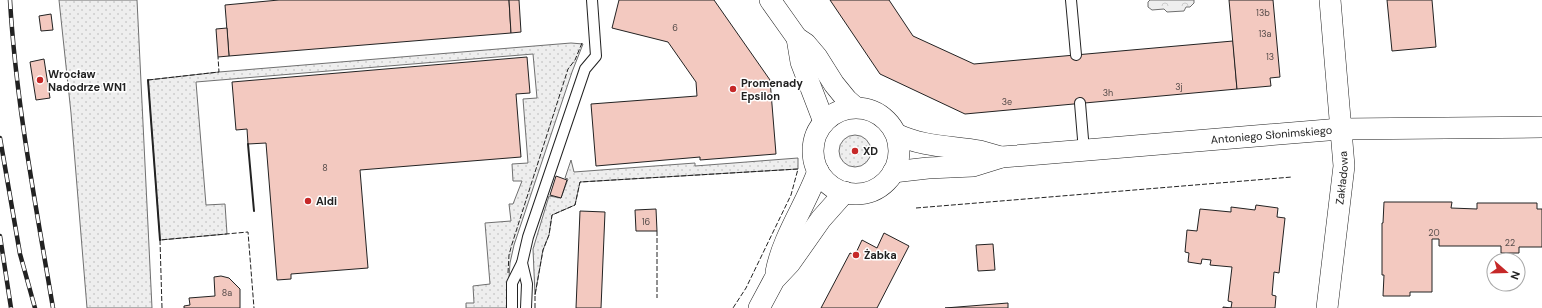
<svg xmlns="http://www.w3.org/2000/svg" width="1542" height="308" font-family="'DM Sans',sans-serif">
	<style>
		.grass { fill: url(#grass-dots); stroke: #6f6f6f }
		.park { fill: url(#park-crowns); stroke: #6f6f6f }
		.building { fill: #f3c9c0; stroke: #222 }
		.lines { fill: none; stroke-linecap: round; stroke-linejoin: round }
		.service-casing { stroke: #222; stroke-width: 12 }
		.minor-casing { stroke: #222; stroke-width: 22 }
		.service { stroke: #fff; stroke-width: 10 }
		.minor { stroke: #fff; stroke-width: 21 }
		.rail-casing { stroke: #222; stroke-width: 4.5 }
		.rail { stroke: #fff; stroke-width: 3; stroke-dasharray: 9; stroke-linecap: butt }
		.fence { stroke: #222; stroke-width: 1; stroke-dasharray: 5 2; stroke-linecap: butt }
		.wall { stroke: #222; stroke-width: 2 }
		.poi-dot { fill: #c62828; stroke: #fff; stroke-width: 1.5 }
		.labels { text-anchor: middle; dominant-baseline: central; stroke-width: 3; stroke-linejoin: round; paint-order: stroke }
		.number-label { font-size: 9px; fill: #564c4a }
		.poi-label { font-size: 11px; font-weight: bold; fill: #222; stroke: #fff; text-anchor: start }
		.street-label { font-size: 11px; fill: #222; stroke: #fff }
	</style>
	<defs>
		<pattern id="grass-dots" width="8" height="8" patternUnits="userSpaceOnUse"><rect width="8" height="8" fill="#eee"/><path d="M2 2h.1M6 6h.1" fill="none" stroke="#ccc" stroke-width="1.8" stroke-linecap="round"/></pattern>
		<pattern id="park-crowns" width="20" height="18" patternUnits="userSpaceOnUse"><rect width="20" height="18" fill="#eee"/><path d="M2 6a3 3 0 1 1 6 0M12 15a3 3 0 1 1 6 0" fill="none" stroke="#ccc"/></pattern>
	</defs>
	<rect width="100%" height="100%" fill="#fff"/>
	<g class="grass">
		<path d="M59,0H137L152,308H87L71,113Z"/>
		<path d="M571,43L583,44L572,72L514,245L510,263L507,308H466V303H474L473,286L490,284L485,223L511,221L509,204H513L522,181H513L512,164L528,163L523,99L537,98L533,54L196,82L206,205L225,204L227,234L160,240L148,80L219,72Z"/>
		<circle cx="855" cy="151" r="16"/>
		<path d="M798,158V169L580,182L575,205L552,215L549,235L543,250L535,295L533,249L549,196L561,198L568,179L565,178L571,160L574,172L695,163V166Z"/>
	</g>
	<path class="park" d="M1150,0H1194V3L1190,7H1186L1184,11L1167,12L1164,9L1152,10L1148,7V2Z"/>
	<g class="building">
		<path d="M279,0H509L511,33L229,56L225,5Z"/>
		<path d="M509,0H519L521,32L511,33Z"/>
		<path d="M619,0H714L770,80L776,154L700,160V157L596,166L591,104L697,96L696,82L668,42L612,28Z"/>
		<path d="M830,0H889L913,36L974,64L1233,41L1237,89L965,114L880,74Z"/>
		<path d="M1229,0H1273L1280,77L1270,78L1271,86L1237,89Z"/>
		<path d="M1387,0H1432L1436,47L1392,51Z"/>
		<path d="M51,14L53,30L41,31L39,16Z"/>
		<path d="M227,28L229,56L218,57L216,29Z"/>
		<path d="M527,57L530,93L516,94L521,157L360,170L368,268L291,274V279L277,280L266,143L248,144L247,129L236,130L232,82Z"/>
		<path d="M44,59L50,98L36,100L30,62Z"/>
		<path d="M556,176L567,180L561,198L550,195Z"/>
		<path d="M1384,202H1452L1451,208L1477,209V203H1537V209H1542V247H1519V253H1501V246H1439V239H1432V292H1410V296H1383L1384,275H1382V223H1383Z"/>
		<path d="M1256,205L1278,208L1277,217L1285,218L1279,273L1274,272L1272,295L1276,296L1275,308H1223V307L1231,308L1232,302L1228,301L1232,267L1210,265L1211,260L1202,259L1201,264L1188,262L1189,253L1185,252L1187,230L1197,231L1200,209L1231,212V207L1255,210Z"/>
		<path d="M656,209L657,231H636L635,210Z"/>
		<path d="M580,211L605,212L601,308H576Z"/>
		<path d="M884,233L909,246L877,308H821L850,253L855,255L862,240L877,248Z"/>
		<path d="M993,244L995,270L978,271L976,245Z"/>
		<path d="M221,276L229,278L240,289V308H184V306L190,305L189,298L215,296L214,277Z"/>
		<path d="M1008,303V308H945Z"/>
	</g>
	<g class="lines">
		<g class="service-casing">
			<g id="service">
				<path d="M1071,0L1076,55"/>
				<path d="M1080,103L1084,151"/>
				<path d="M512,308V283L522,263"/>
				<path d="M526,308L527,284L522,263L528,237L585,69L596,56L592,0"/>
			</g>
		</g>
		<g class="minor-casing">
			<g id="minor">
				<path d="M770,0L797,38L806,44L817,57L834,84L847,100L855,107"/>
				<path d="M797,38L801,62L824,122"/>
				<circle cx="856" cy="151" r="43"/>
				<path d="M896,134C923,147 951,146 980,151C987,153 994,155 1001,157"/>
				<path id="s1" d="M893,172L928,168L973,166L1002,157L1340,129L1542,127"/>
				<path d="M776,272C783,236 806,205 818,171"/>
				<path d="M759,308L774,280L790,263L821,219L845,192"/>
				<path id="s2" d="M1327,308L1344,166L1330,0"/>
			</g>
		</g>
		<use href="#service" class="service"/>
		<use href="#minor" class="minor"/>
		<g class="rail-casing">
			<g id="rail">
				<path d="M10,0C16,104 36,206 53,308"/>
				<path d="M0,138L20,254L35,308"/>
				<path d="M0,236L11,308"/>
			</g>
		</g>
		<use href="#rail" class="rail"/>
		<g class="fence">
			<path d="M148,80L219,72L218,57"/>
			<path d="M916,208L1292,177"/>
			<path d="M657,231V298"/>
			<path d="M508,273L509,255L512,244L568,69L575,60L582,43"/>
			<path d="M162,308L160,240L248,232L254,308"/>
			<path d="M535,308V295L543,250L549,235L552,215L575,205L580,182L798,169L791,195L746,288L733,308"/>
		</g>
		<g class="wall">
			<path d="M148,80L160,240"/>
			<path d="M248,144L254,211"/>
		</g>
	</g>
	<g class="poi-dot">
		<circle cx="40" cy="80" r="4"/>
		<circle cx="733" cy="89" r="4"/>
		<circle cx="855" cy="151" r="4"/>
		<circle cx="308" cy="201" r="4"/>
		<circle cx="856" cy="255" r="4"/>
	</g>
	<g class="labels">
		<g class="number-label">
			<text x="1263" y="13">13b</text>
			<text x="675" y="28">6</text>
			<text x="1265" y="34">13a</text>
			<text x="1270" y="57">13</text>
			<text x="1179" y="87">3j</text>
			<text x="1108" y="93">3h</text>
			<text x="1007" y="102">3e</text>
			<text x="325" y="168">8</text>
			<text x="646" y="222">16</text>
			<text x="1434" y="233">20</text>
			<text x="1510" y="243">22</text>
			<text x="227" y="293">8a</text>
		</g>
		<g class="poi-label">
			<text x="48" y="74">Wrocław<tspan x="48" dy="13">Nadodrze WN1</tspan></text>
			<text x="741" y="83">Promenady<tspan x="741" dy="13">Epsilon</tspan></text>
			<text x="863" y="151">XD</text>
			<text x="316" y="201">Aldi</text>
			<text x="864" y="255">Żabka</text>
		</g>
		<g class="street-label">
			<text stroke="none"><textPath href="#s1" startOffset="381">Antoniego Słonimskiego</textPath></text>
			<text stroke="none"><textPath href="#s2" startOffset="131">Zakładowa</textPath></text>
		</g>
	</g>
	<g transform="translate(1506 272) rotate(110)"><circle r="19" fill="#ffffff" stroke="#a7a7a7"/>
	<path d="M0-3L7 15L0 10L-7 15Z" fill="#c62828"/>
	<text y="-6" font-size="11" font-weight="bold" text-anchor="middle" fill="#222222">N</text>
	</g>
</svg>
